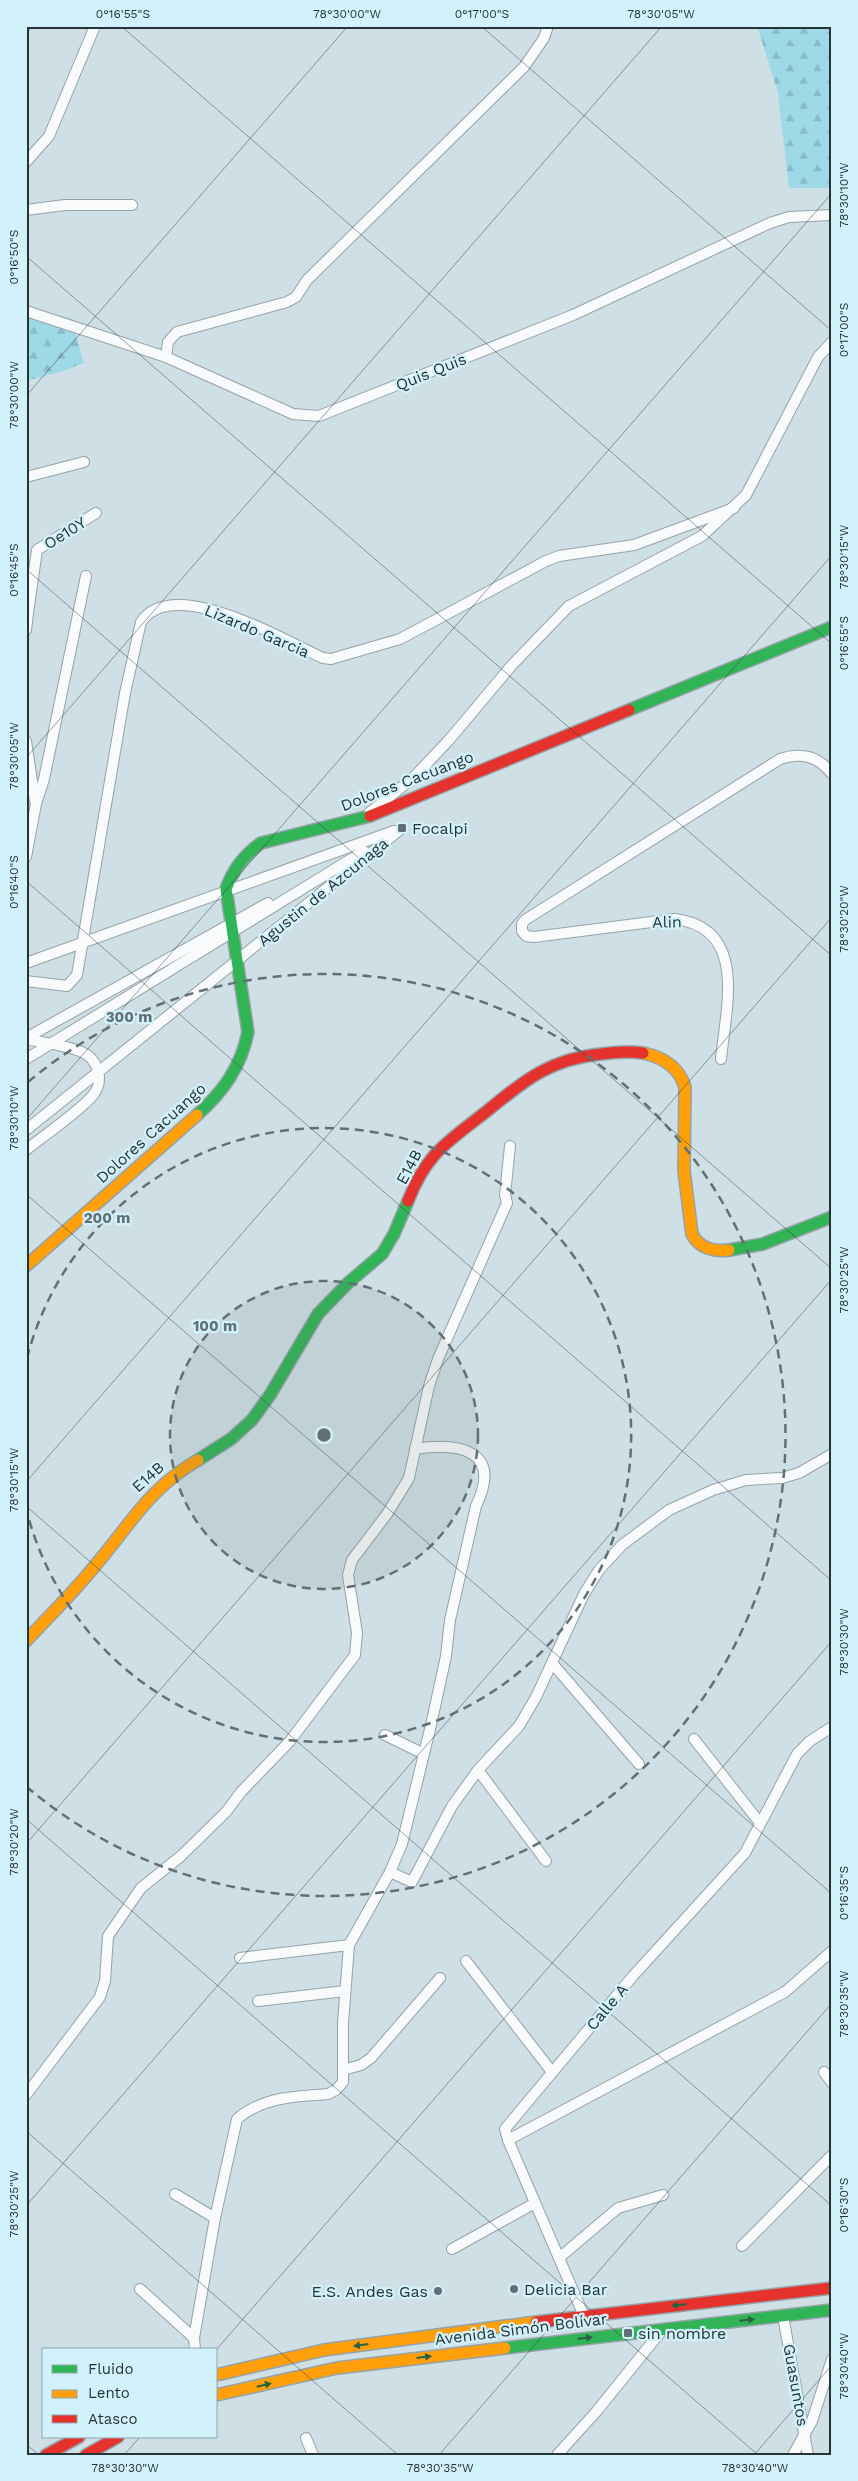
<svg xmlns="http://www.w3.org/2000/svg" width="858" height="2481" font-family="'Work Sans',sans-serif">
	<style>
		.forest { fill: url(#forest-firs) }
		.lines { fill: none; stroke-linecap: round; stroke-linejoin: round }
		.street-casing { stroke: #95a3a7; stroke-width: 12 }
		.fast-casing { stroke: #95a3a7; stroke-width: 14 }
		.slow-casing { stroke: #95a3a7; stroke-width: 14 }
		.jam-casing { stroke: #95a3a7; stroke-width: 14 }
		.street { stroke: #f8fafb; stroke-width: 10 }
		.fast { stroke: #30b455; stroke-width: 11 }
		.slow { stroke: #ff9f0a; stroke-width: 11 }
		.jam { stroke: #e5322d; stroke-width: 11 }
		.oneway { fill: #2a6142 }
		.ticks { fill: none; stroke: #273437; stroke-width: 1; stroke-opacity: 0.45 }
		.ring { fill: none; stroke: #617074; stroke-width: 2.5; stroke-dasharray: 9 6 }
		.poi-dot { fill: #617074; stroke: #d2f2fb; stroke-width: 2 }
		.labels { text-anchor: middle; dominant-baseline: central; stroke-width: 4.5; stroke-linejoin: round; paint-order: stroke }
		.street-label { font-size: 16px; fill: #273437; stroke: #d2f2fb }
		.poi-label { font-size: 16px; fill: #273437; stroke: #d2f2fb; text-anchor: start }
		.centre { fill: #617074; stroke: #d2f2fb; stroke-width: 2.5 }
		.ring-label { font-size: 15px; text-anchor: middle; font-weight: bold; fill: #617074; stroke: #d2f2fb; stroke-width: 4.5; stroke-linejoin: round; paint-order: stroke }
		.neatline { fill: none; stroke: #273437; stroke-width: 2 }
		.ticks-label { font-size: 12px; text-anchor: middle; fill: #273437 }
	</style>
	<defs>
		<pattern id="forest-firs" width="22" height="20" patternUnits="userSpaceOnUse" patternTransform="scale(1.25)"><rect width="22" height="20" fill="#9ed9e8"/><path d="M5 1l3.5 6h-7zM16 11l3.5 6h-7z" fill="#88bbc8"/></pattern>
	</defs>
	<rect width="100%" height="100%" fill="#cee0e5"/>
	<g class="forest">
		<path d="M757,26H832V188H789L778,93Z"/>
		<path d="M26,313L71,318L84,363L63,371L26,381Z"/>
	</g>
	<g class="lines">
		<g class="street-casing">
			<g id="street">
				<path d="M26,162L49,136L95,26"/>
				<path d="M26,210L65,205H132"/>
				<path d="M26,311L166,357L293,414L319,416L573,315L770,223L789,217L832,215"/>
				<path d="M166,357L168,342L177,332L287,302L296,297L307,280L524,67L544,38L548,26"/>
				<path d="M26,477L84,462"/>
				<path d="M28,613L37,550L96,513"/>
				<path d="M26,630L28,613L26,606"/>
				<path d="M26,741L35,801"/>
				<path d="M369,813L413,778L449,740L512,665L569,606L702,536L746,495L818,357L832,342"/>
				<path d="M26,857L36,804L44,779L86,576"/>
				<path d="M26,963L394,831"/>
				<path d="M26,981L67,986L77,975L125,693L141,622C173,574 285,641 323,658L331,659L400,639L546,561L559,556L634,545L734,508"/>
				<path d="M26,1038L268,903"/>
				<path d="M26,1039C44,1043 66,1045 82,1052C98,1059 104,1080 94,1094C83,1109 43,1136 26,1150"/>
				<path d="M26,1059L364,851"/>
				<path d="M721,1059C726,1007 748,928 675,919L534,937L526,936L522,931V924L525,920L780,759C802,752 818,756 832,774"/>
				<path d="M26,1130L402,828"/>
				<path d="M552,1663L639,1764"/>
				<path d="M385,1735L424,1754"/>
				<path d="M694,1739L760,1823"/>
				<path d="M478,1770L546,1861"/>
				<path d="M390,1872L412,1882L452,1806L478,1770L519,1726L536,1697L584,1594L599,1570L622,1545L669,1510L713,1490L746,1480L782,1478L799,1473L832,1454"/>
				<path d="M240,1958L349,1945"/>
				<path d="M466,1961L552,2072"/>
				<path d="M258,2001L345,1991"/>
				<path d="M343,2070L361,2065L371,2058L440,1978"/>
				<path d="M824,2072L832,2083"/>
				<path d="M26,2095L100,1997L105,1981L108,1936L141,1888L181,1856L226,1812L241,1792L290,1741L355,1655L357,1633L348,1575L352,1560L387,1514L409,1478L429,1386L438,1359L507,1203L505,1195L510,1146"/>
				<path d="M508,2140L785,1992L832,1951"/>
				<path d="M175,2194L215,2218"/>
				<path d="M742,2246L832,2155"/>
				<path d="M452,2249L535,2203"/>
				<path d="M559,2258L618,2208L663,2195"/>
				<path d="M140,2289L194,2338"/>
				<path d="M584,2316L508,2140L505,2129L633,1976L745,1853L797,1754L810,1741L832,1727"/>
				<path d="M783,2316L808,2455"/>
				<path d="M195,2350L194,2338L215,2218L237,2119C264,2096 295,2097 328,2094L336,2090L343,2082V2023L349,1945L390,1872L402,1844L431,1725L446,1656L450,1620L476,1506C503,1450 459,1442 415,1449"/>
				<path d="M306,2438L313,2455"/>
				<path d="M557,2455L596,2412L663,2329"/>
				<path d="M793,2455L812,2421L832,2359"/>
			</g>
		</g>
		<g class="fast-casing">
			<g id="fast">
				<path d="M629,710L832,627"/>
				<path d="M197,1115C223,1092 241,1067 248,1032L226,889C233,869 244,855 261,843L370,816"/>
				<path d="M729,1250L763,1244L832,1217"/>
				<path d="M198,1460L231,1439L252,1420L270,1395L318,1314L348,1283L382,1254L394,1234L408,1201"/>
				<path d="M505,2348L832,2310"/>
			</g>
		</g>
		<g class="slow-casing">
			<g id="slow">
				<path d="M643,1053C662,1057 679,1067 685,1087L684,1171L692,1234C699,1248 714,1252 729,1250"/>
				<path d="M26,1266L197,1115"/>
				<path d="M26,1641C49,1616 73,1593 94,1567C130,1525 148,1489 198,1460"/>
				<path d="M216,2375L324,2350L536,2322"/>
				<path d="M216,2395L337,2368L505,2348"/>
			</g>
		</g>
		<g class="jam-casing">
			<g id="jam">
				<path d="M370,816L629,710"/>
				<path d="M408,1201C427,1152 448,1142 487,1111C525,1080 550,1059 601,1054C615,1052 629,1051 643,1053"/>
				<path d="M536,2322L832,2288"/>
				<path d="M46,2455L79,2437"/>
				<path d="M86,2455L118,2437"/>
			</g>
		</g>
		<use href="#street" class="street"/>
		<use href="#fast" class="fast"/>
		<use href="#slow" class="slow"/>
		<use href="#jam" class="jam"/>
	</g>
	<defs><path id="oneway-solid" d="M-6-.8H1V-3.2L6.5 0L1 3.2V.8H-6Z" transform="scale(1.25)"/></defs>
	<g class="oneway">
		<use href="#oneway-solid" transform="translate(679 2305) rotate(174)"/>
		<use href="#oneway-solid" transform="translate(747 2320) rotate(-6)"/>
		<use href="#oneway-solid" transform="translate(585 2338) rotate(-7)"/>
		<use href="#oneway-solid" transform="translate(361 2345) rotate(172)"/>
		<use href="#oneway-solid" transform="translate(424 2357) rotate(-7)"/>
		<use href="#oneway-solid" transform="translate(264 2385) rotate(-13)"/>
	</g>
	<path class="ticks" d="M121,26L832,644M481,26L832,331M26,34L33,26M26,256L832,956M26,396L348,26M26,569L832,1269M26,758L662,26M26,881L832,1581M26,1120L832,193M26,1194L832,1894M26,1482L832,555M26,1506L832,2206M26,1819L758,2455M26,1844L832,917M26,2131L398,2455M26,2206L832,1279M216,2350L832,1641M26,2444L39,2455M124,2455L140,2437M439,2455L832,2003M754,2455L832,2365"/>
	<circle cx="324" cy="1435" r="154" fill="#617074" fill-opacity=".12"/>
	<g class="ring">
		<circle cx="324" cy="1435" r="154"/>
		<path d="M27 1358A307 307 0 1 1 27 1512"/>
		<path d="M28 1082A461 461 0 1 1 28 1788"/>
	</g>
	<g class="poi-dot">
		<rect x="397" y="823" width="10" height="10" rx="2.5"/>
		<circle cx="514" cy="2289" r="5"/>
		<circle cx="438" cy="2291" r="5"/>
		<rect x="623" y="2328" width="10" height="10" rx="2.5"/>
	</g>
	<g class="labels">
		<g class="street-label">
			<text transform="translate(431 372) rotate(-22)">Quis Quis</text>
			<text transform="translate(65 533) rotate(-32)">Oe10Y</text>
			<text transform="translate(257 631) rotate(23)">Lizardo Garcia</text>
			<text transform="translate(407 781) rotate(-21)">Dolores Cacuango</text>
			<text transform="translate(323 892) rotate(-39)">Agustin de Azcunaga</text>
			<text transform="translate(667 922) rotate(-1)">Alin</text>
			<text transform="translate(151 1133) rotate(-42)">Dolores Cacuango</text>
			<text transform="translate(409 1167) rotate(-62)">E14B</text>
			<text transform="translate(148 1477) rotate(-42)">E14B</text>
			<text transform="translate(607 2007) rotate(-50)">Calle A</text>
			<text transform="translate(521 2329) rotate(-7)">Avenida Simón Bolívar</text>
			<text transform="translate(796 2385) rotate(80)">Guasuntos</text>
		</g>
		<g class="poi-label">
			<text x="412" y="828">Focalpi</text>
			<text x="524" y="2289">Delicia Bar</text>
			<text x="428" y="2291" text-anchor="end">E.S. Andes Gas</text>
			<text x="638" y="2333">sin nombre</text>
		</g>
	</g>
	<circle cx="324" cy="1435" r="8" class="centre"/>
	<g class="ring-label">
		<text x="129" y="1022">300 m</text>
		<text x="107" y="1223">200 m</text>
		<text x="215" y="1331">100 m</text>
	</g>
	<rect width="858" height="2481" fill="none" stroke="#d2f2fb" stroke-width="55"/>
	<rect x="42" y="2348" width="175" height="90" fill="#d2f2fb" stroke="#8ea6ad"/>
	<rect x="52" y="2365" width="25" height="8" fill="#30b455" stroke="#8ea6ad"/>
	<text x="88" y="2374" font-size="15" fill="#273437">Fluido</text>
	<rect x="52" y="2390" width="25" height="8" fill="#ff9f0a" stroke="#8ea6ad"/>
	<text x="88" y="2398" font-size="15" fill="#273437">Lento</text>
	<rect x="52" y="2415" width="25" height="8" fill="#e5322d" stroke="#8ea6ad"/>
	<text x="88" y="2424" font-size="15" fill="#273437">Atasco</text>
	<rect x="28" y="28" width="802" height="2426" class="neatline"/>
	<g class="ticks-label">
		<text x="123" y="18">0°16'55"S</text>
		<text x="347" y="18">78°30'00"W</text>
		<text x="482" y="18">0°17'00"S</text>
		<text x="661" y="18">78°30'05"W</text>
		<text transform="translate(844 195) rotate(-90)" y="4">78°30'10"W</text>
		<text transform="translate(14 257) rotate(-90)" y="4">0°16'50"S</text>
		<text transform="translate(844 330) rotate(-90)" y="4">0°17'00"S</text>
		<text transform="translate(14 395) rotate(-90)" y="4">78°30'00"W</text>
		<text transform="translate(844 557) rotate(-90)" y="4">78°30'15"W</text>
		<text transform="translate(14 570) rotate(-90)" y="4">0°16'45"S</text>
		<text transform="translate(844 643) rotate(-90)" y="4">0°16'55"S</text>
		<text transform="translate(14 756) rotate(-90)" y="4">78°30'05"W</text>
		<text transform="translate(14 882) rotate(-90)" y="4">0°16'40"S</text>
		<text transform="translate(844 919) rotate(-90)" y="4">78°30'20"W</text>
		<text transform="translate(14 1118) rotate(-90)" y="4">78°30'10"W</text>
		<text transform="translate(844 1280) rotate(-90)" y="4">78°30'25"W</text>
		<text transform="translate(14 1480) rotate(-90)" y="4">78°30'15"W</text>
		<text transform="translate(844 1642) rotate(-90)" y="4">78°30'30"W</text>
		<text transform="translate(14 1842) rotate(-90)" y="4">78°30'20"W</text>
		<text transform="translate(844 1893) rotate(-90)" y="4">0°16'35"S</text>
		<text transform="translate(844 2004) rotate(-90)" y="4">78°30'35"W</text>
		<text transform="translate(14 2204) rotate(-90)" y="4">78°30'25"W</text>
		<text transform="translate(844 2205) rotate(-90)" y="4">0°16'30"S</text>
		<text transform="translate(844 2366) rotate(-90)" y="4">78°30'40"W</text>
		<text x="125" y="2472">78°30'30"W</text>
		<text x="440" y="2472">78°30'35"W</text>
		<text x="755" y="2472">78°30'40"W</text>
	</g>
</svg>
